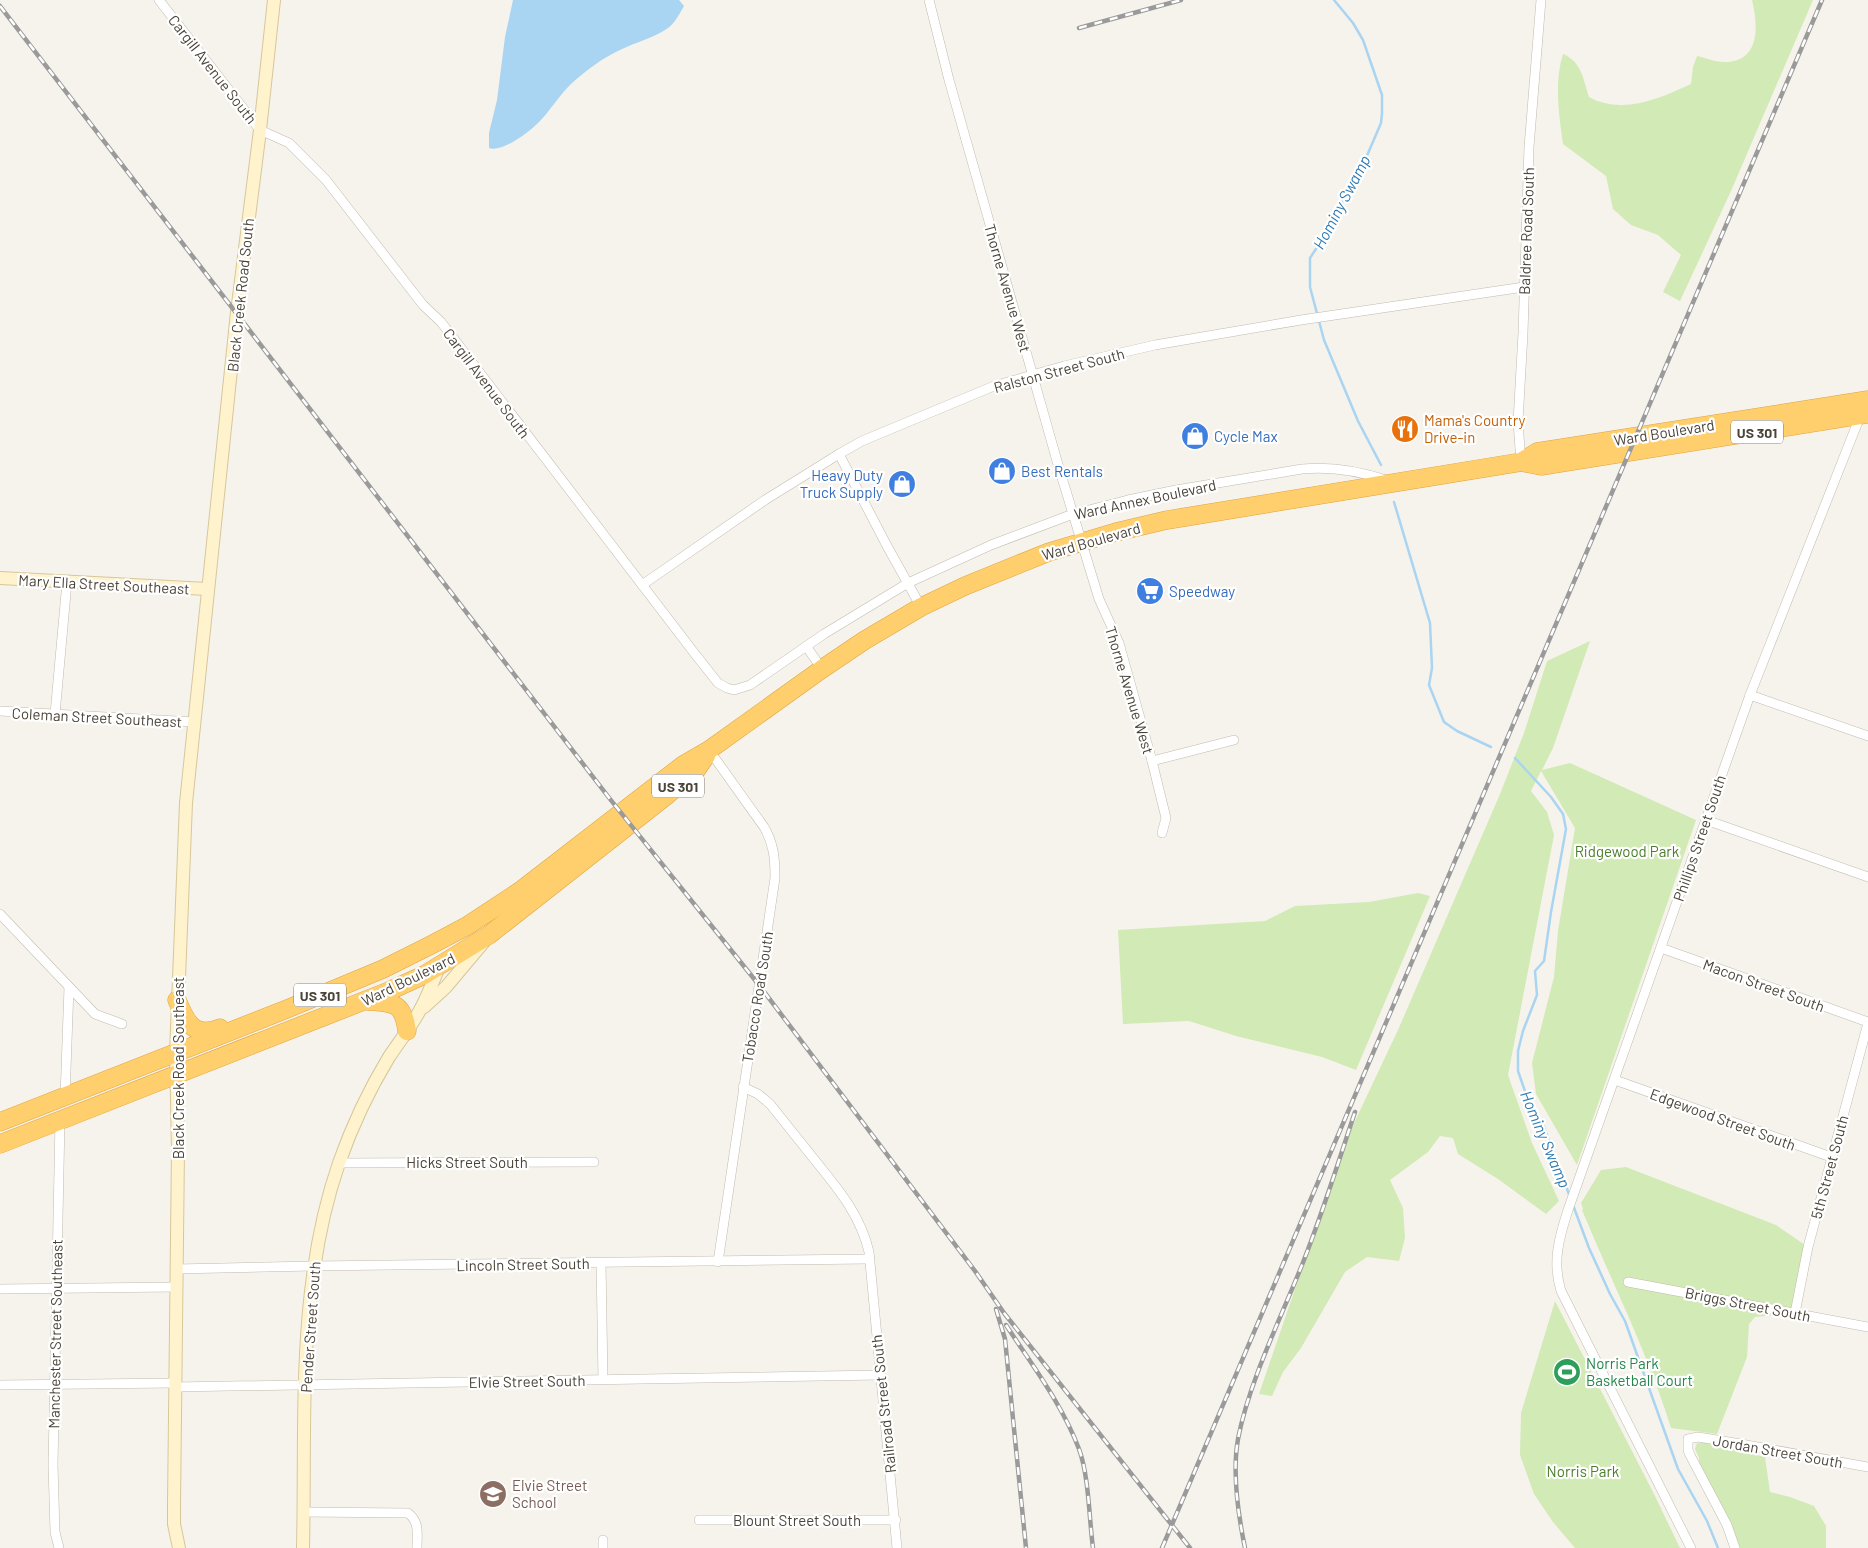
<svg xmlns="http://www.w3.org/2000/svg" width="1868" height="1548" font-family="Barlow,sans-serif">
	<style>
		.green { fill: #d2eab5 }
		.water { fill: #a9d4f2 }
		.lines { fill: none; stroke-linecap: round; stroke-linejoin: round }
		.stream { stroke: #a9d4f2; stroke-width: 2.5 }
		.street-casing { stroke: #c2bbae; stroke-width: 10 }
		.secondary-casing { stroke: #d6c79b; stroke-width: 14 }
		.highway-casing { stroke: #e0a43c; stroke-width: 19 }
		.street { stroke: #fff; stroke-width: 9 }
		.secondary { stroke: #fff3cd; stroke-width: 12 }
		.highway { stroke: #ffcf6e; stroke-width: 18 }
		.rail-casing { stroke: #9a9a9a; stroke-width: 4.5 }
		.rail { stroke: #fff; stroke-width: 2.5; stroke-dasharray: 8; stroke-linecap: butt }
		.labels { text-anchor: middle; dominant-baseline: central; stroke-width: 4.5; stroke-linejoin: round; paint-order: stroke }
		.shield { fill: #fff; stroke: #817c74; stroke-width: 1 }
		.shield-label { font-size: 14px; font-weight: bold; fill: #4b4439 }
		.street-label { font-size: 15px; fill: #4b4439; stroke: #fff }
		.food-label { font-size: 15px; fill: #c56008; stroke: #fff; text-anchor: start }
		.shop-label { font-size: 15px; fill: #366cbe; stroke: #fff; text-anchor: start }
		.park-label { font-size: 15px; fill: #4a7f2a; stroke: #fff }
		.leisure-label { font-size: 15px; fill: #27864d; stroke: #fff; text-anchor: start }
		.education-label { font-size: 15px; fill: #785e54; stroke: #fff; text-anchor: start }
		.water-label { font-size: 16px; font-style: italic; fill: #2e7ab2; stroke: #fff }
	</style>
	<rect width="100%" height="100%" fill="#f6f3ec"/>
	<g class="green">
		<path d="M1752,0H1813L1731,191L1680,301L1663,292L1681,255L1658,235L1631,225L1613,209L1606,176L1563,144C1559,115 1554,82 1563,54C1582,62 1583,79 1589,97C1622,115 1659,99 1691,84L1693,67L1697,56C1706,58 1715,62 1724,62C1761,62 1758,25 1752,0Z"/>
		<path d="M1590,641L1553,748L1542,770L1570,763L1696,820L1577,1165L1536,1094L1532,1063L1554,977L1558,931L1575,828L1541,771L1531,791L1547,812L1554,835L1508,1075L1532,1143L1559,1201L1546,1214L1498,1179L1458,1154L1453,1138L1440,1136L1428,1152L1390,1180L1403,1208L1405,1238L1399,1261L1367,1257L1345,1272L1301,1348L1283,1372L1272,1396L1259,1394L1346,1140L1398,1030L1500,794L1524,733L1547,661Z"/>
		<path d="M1418,893L1430,896L1356,1070L1322,1057L1236,1036L1189,1021L1123,1024L1118,930L1265,921L1295,906L1369,902Z"/>
		<path d="M1626,1167L1776,1225L1808,1247L1795,1313L1755,1317L1749,1324L1747,1357L1717,1434L1671,1428C1648,1353 1612,1283 1582,1210L1583,1209L1581,1203L1601,1170Z"/>
		<path d="M1555,1301L1653,1492L1680,1548H1575L1553,1522L1534,1494L1520,1455L1521,1413Z"/>
		<path d="M1697,1443H1709L1765,1457L1770,1492L1790,1497L1814,1506L1826,1526V1548H1735L1733,1539L1699,1462V1458L1695,1449Z"/>
	</g>
	<path class="water" d="M513,0H679L684,6C680,13 675,23 668,28C654,38 636,42 620,50C601,59 585,71 570,85C558,97 550,111 538,123C529,132 502,153 489,148V133L497,100L505,37Z"/>
	<g class="lines">
		<g class="stream">
			<path d="M1334,0L1353,23L1363,40L1382,95V113L1381,123L1366,158L1351,182L1333,223L1310,258V287L1324,340L1358,421L1381,465"/>
			<path d="M1394,502L1430,623L1432,668L1429,685L1444,722L1457,731L1491,747"/>
			<path d="M1515,758L1551,797L1563,814L1566,829L1551,912L1544,961L1535,971L1537,995L1523,1031L1518,1051V1071L1528,1100L1544,1127L1570,1197"/>
			<path d="M1573,1205L1589,1248L1610,1294L1625,1321L1678,1469L1707,1521L1718,1548"/>
		</g>
		<g class="street-casing">
			<g id="street">
				<path d="M159,0L260,130L289,143L326,180L423,305L441,322L695,654L718,683L727,688L734,690L750,685L824,634L908,583L991,545L1073,514L1128,500L1176,490L1302,469C1332,466 1359,471 1386,480"/>
				<path d="M929,0L949,80L1059,468L1099,599L1119,643L1152,761L1166,818L1162,833"/>
				<path d="M839,454L887,546L921,607"/>
				<path d="M1521,462L1518,422L1523,333L1529,147L1541,0"/>
				<path d="M642,585L765,500L839,454L862,441L994,386L1064,366L1155,345L1301,320L1524,287"/>
				<path d="M806,646L822,669"/>
				<path d="M1750,695L1868,736"/>
				<path d="M0,711L194,722"/>
				<path d="M55,714L67,582"/>
				<path d="M709,750L764,827C774,844 775,859 775,878L718,1262"/>
				<path d="M1152,761L1234,740"/>
				<path d="M1706,820L1868,877"/>
				<path d="M0,914L95,1014L122,1024"/>
				<path d="M1661,948L1868,1022"/>
				<path d="M1615,1080L1831,1157"/>
				<path d="M743,1087L758,1094L770,1104C786,1124 802,1144 818,1164C840,1191 861,1217 869,1252L897,1548"/>
				<path d="M65,1097L69,987"/>
				<path d="M339,1163L594,1162"/>
				<path d="M601,1263L603,1379"/>
				<path d="M176,1269L313,1266L869,1259"/>
				<path d="M1628,1282L1868,1327"/>
				<path d="M0,1289L176,1287"/>
				<path d="M1795,1313L1808,1247L1868,1023"/>
				<path d="M0,1385L175,1383"/>
				<path d="M175,1387L880,1375"/>
				<path d="M304,1512L408,1513C420,1522 417,1534 417,1548"/>
				<path d="M699,1520H896"/>
				<path d="M59,1548L55,1532L53,1465L60,1120"/>
				<path d="M603,1548V1540"/>
				<path d="M1691,1548L1561,1291C1552,1262 1559,1238 1568,1210L1750,695L1861,414"/>
				<path d="M1735,1548L1727,1525L1690,1455L1688,1450V1439L1698,1437L1741,1444L1868,1467"/>
			</g>
		</g>
		<g class="secondary-casing">
			<g id="secondary">
				<path d="M0,578L207,589"/>
				<path d="M424,1007L446,987L483,943"/>
				<path d="M179,1548L174,1524V1504L178,1150L176,1053L186,803L237,312L260,130L274,0"/>
				<path d="M303,1548C306,1419 296,1287 339,1163C352,1126 369,1090 389,1057C399,1042 411,1027 420,1010C428,996 433,980 440,965"/>
			</g>
		</g>
		<g class="highway-casing">
			<g id="highway">
				<path d="M1521,462L1537,452L1868,400"/>
				<path d="M177,1000C186,1022 194,1039 220,1028"/>
				<path d="M368,1001C394,1003 403,1002 407,1031"/>
				<path d="M0,1122L287,1009L383,969L431,945L467,926L520,891L683,765L709,750L822,669L865,640L921,607L965,586L1049,552L1116,532L1167,520L1521,462L1541,466L1868,414"/>
				<path d="M0,1144L389,991L424,975L489,935L666,796L697,769L706,756"/>
			</g>
		</g>
		<use href="#street" class="street"/>
		<use href="#secondary" class="secondary"/>
		<use href="#highway" class="highway"/>
		<g class="rail-casing">
			<g id="rail">
				<path d="M0,6L610,799L759,985L975,1271L1004,1313L1190,1548"/>
				<path d="M1079,28L1181,0"/>
				<path d="M996,1309L1005,1339L1026,1548"/>
				<path d="M1006,1325C1032,1365 1062,1404 1079,1449C1089,1476 1089,1518 1093,1548"/>
				<path d="M1162,1548L1822,0"/>
				<path d="M1245,1548C1238,1514 1232,1473 1238,1439C1249,1382 1280,1320 1302,1265C1322,1215 1338,1163 1355,1112"/>
			</g>
		</g>
		<use href="#rail" class="rail"/>
	</g>
	<defs>
		<g id="restaurant-disc" transform="scale(1.4375)"><circle r="9.5" fill="#e8710a" stroke="#fff"/><path d="M-5-6h1v4h1v-4h1v4h1v-4h1v5L-1.5 .5V6h-2V.5L-5-1ZM5-6V6H3V1.5H1.5Q1.5-4 5-6Z" fill="#fff"/></g>
		<g id="shop-disc" transform="scale(1.4375)"><circle r="9.5" fill="#3f7fe0" stroke="#fff"/><path d="M-5-2.5h2.3a2.7 3.5 0 0 1 5.4 0H5L5.5 6h-11ZM-1.5-2.5h3a1.5 2.3 0 0 0-3 0Z" fill="#fff"/></g>
		<g id="supermarket-disc" transform="scale(1.4375)"><circle r="9.5" fill="#3f7fe0" stroke="#fff"/><path d="M-6-5.5h2.5l.6 2H6L4.5 2H-2.5L-4.4-4H-6ZM-1.5 3.2a1.3 1.3 0 1 0 .1 0ZM3 3.2a1.3 1.3 0 1 0 .1 0Z" fill="#fff"/></g>
		<g id="stadium-disc" transform="scale(1.4375)"><circle r="9.5" fill="#2e9e5b" stroke="#fff"/><path d="M0-5a6.5 5 0 1 0 0 10a6.5 5 0 1 0 0-10ZM-3.5-1.8h7v3.6h-7Z" fill="#fff"/></g>
		<g id="school-disc" transform="scale(1.4375)"><circle r="9.5" fill="#8d6e63" stroke="#fff"/><path d="M0-5L7-2L0 1L-7-2ZM-4 1L0 2.5L4 1V4Q0 6-4 4Z" fill="#fff"/></g>
	</defs>
	<g fill-rule="evenodd">
		<use href="#restaurant-disc" x="1405" y="429"/>
		<use href="#shop-disc" x="1195" y="436"/>
		<use href="#shop-disc" x="1002" y="471"/>
		<use href="#shop-disc" x="902" y="484"/>
		<use href="#supermarket-disc" x="1150" y="591"/>
		<use href="#stadium-disc" x="1567" y="1372"/>
		<use href="#school-disc" x="493" y="1494"/>
	</g>
	<g class="labels">
		<g class="shield">
			<rect x="1731" y="420.5" width="52" height="23" rx="4"/>
			<rect x="652" y="774.5" width="52" height="23" rx="4"/>
			<rect x="294" y="983.5" width="52" height="23" rx="4"/>
		</g>
		<g class="shield-label">
			<text x="1757" y="432">US 301</text>
			<text x="678" y="786">US 301</text>
			<text x="320" y="995">US 301</text>
		</g>
		<g class="street-label">
			<text transform="translate(213 69) rotate(52)">Cargill Avenue South</text>
			<text transform="translate(1526 231) rotate(-88)">Baldree Road South</text>
			<text transform="translate(1008 288) rotate(74)">Thorne Avenue West</text>
			<text transform="translate(240 295) rotate(-84)">Black Creek Road South</text>
			<text transform="translate(1059 370) rotate(-15)">Ralston Street South</text>
			<text transform="translate(487 383) rotate(53)">Cargill Avenue South</text>
			<text transform="translate(1664 432) rotate(-9)">Ward Boulevard</text>
			<text transform="translate(1145 499) rotate(-12)">Ward Annex Boulevard</text>
			<text transform="translate(1091 541) rotate(-16)">Ward Boulevard</text>
			<text transform="translate(104 584) rotate(3)">Mary Ella Street Southeast</text>
			<text transform="translate(1130 690) rotate(73)">Thorne Avenue West</text>
			<text transform="translate(97 717) rotate(3)">Coleman Street Southeast</text>
			<text transform="translate(1699 838) rotate(-71)">Phillips Street South</text>
			<text transform="translate(408 979) rotate(-26)">Ward Boulevard</text>
			<text transform="translate(1764 985) rotate(20)">Macon Street South</text>
			<text transform="translate(757 997) rotate(-81)">Tobacco Road South</text>
			<text transform="translate(178 1068) rotate(-90)">Black Creek Road Southeast</text>
			<text transform="translate(1723 1119) rotate(20)">Edgewood Street South</text>
			<text x="467" y="1162">Hicks Street South</text>
			<text transform="translate(1829 1167) rotate(-75)">5th Street South</text>
			<text transform="translate(523 1264) rotate(-1)">Lincoln Street South</text>
			<text transform="translate(1748 1304) rotate(11)">Briggs Street South</text>
			<text transform="translate(310 1327) rotate(-86)">Pender Street South</text>
			<text transform="translate(55 1334) rotate(-89)">Manchester Street Southeast</text>
			<text transform="translate(527 1381) rotate(-1)">Elvie Street South</text>
			<text transform="translate(883 1404) rotate(-96)">Railroad Street South</text>
			<text transform="translate(1778 1451) rotate(10)">Jordan Street South</text>
			<text x="797" y="1520">Blount Street South</text>
		</g>
		<g class="food-label">
			<text x="1424" y="420">Mama's Country<tspan x="1424" dy="17">Drive-in</tspan></text>
		</g>
		<g class="shop-label">
			<text x="1214" y="436">Cycle Max</text>
			<text x="1021" y="471">Best Rentals</text>
			<text x="883" y="475" text-anchor="end">Heavy Duty<tspan x="883" dy="17">Truck Supply</tspan></text>
			<text x="1169" y="591">Speedway</text>
		</g>
		<g class="park-label">
			<text x="1627" y="851">Ridgewood Park</text>
			<text x="1583" y="1471">Norris Park</text>
		</g>
		<g class="leisure-label">
			<text x="1586" y="1363">Norris Park<tspan x="1586" dy="17">Basketball Court</tspan></text>
		</g>
		<g class="education-label">
			<text x="512" y="1485">Elvie Street<tspan x="512" dy="17">School</tspan></text>
		</g>
		<g class="water-label">
			<text transform="translate(1341 202) rotate(-62)">Hominy Swamp</text>
			<text transform="translate(1546 1139) rotate(67)">Hominy Swamp</text>
		</g>
	</g>
</svg>
